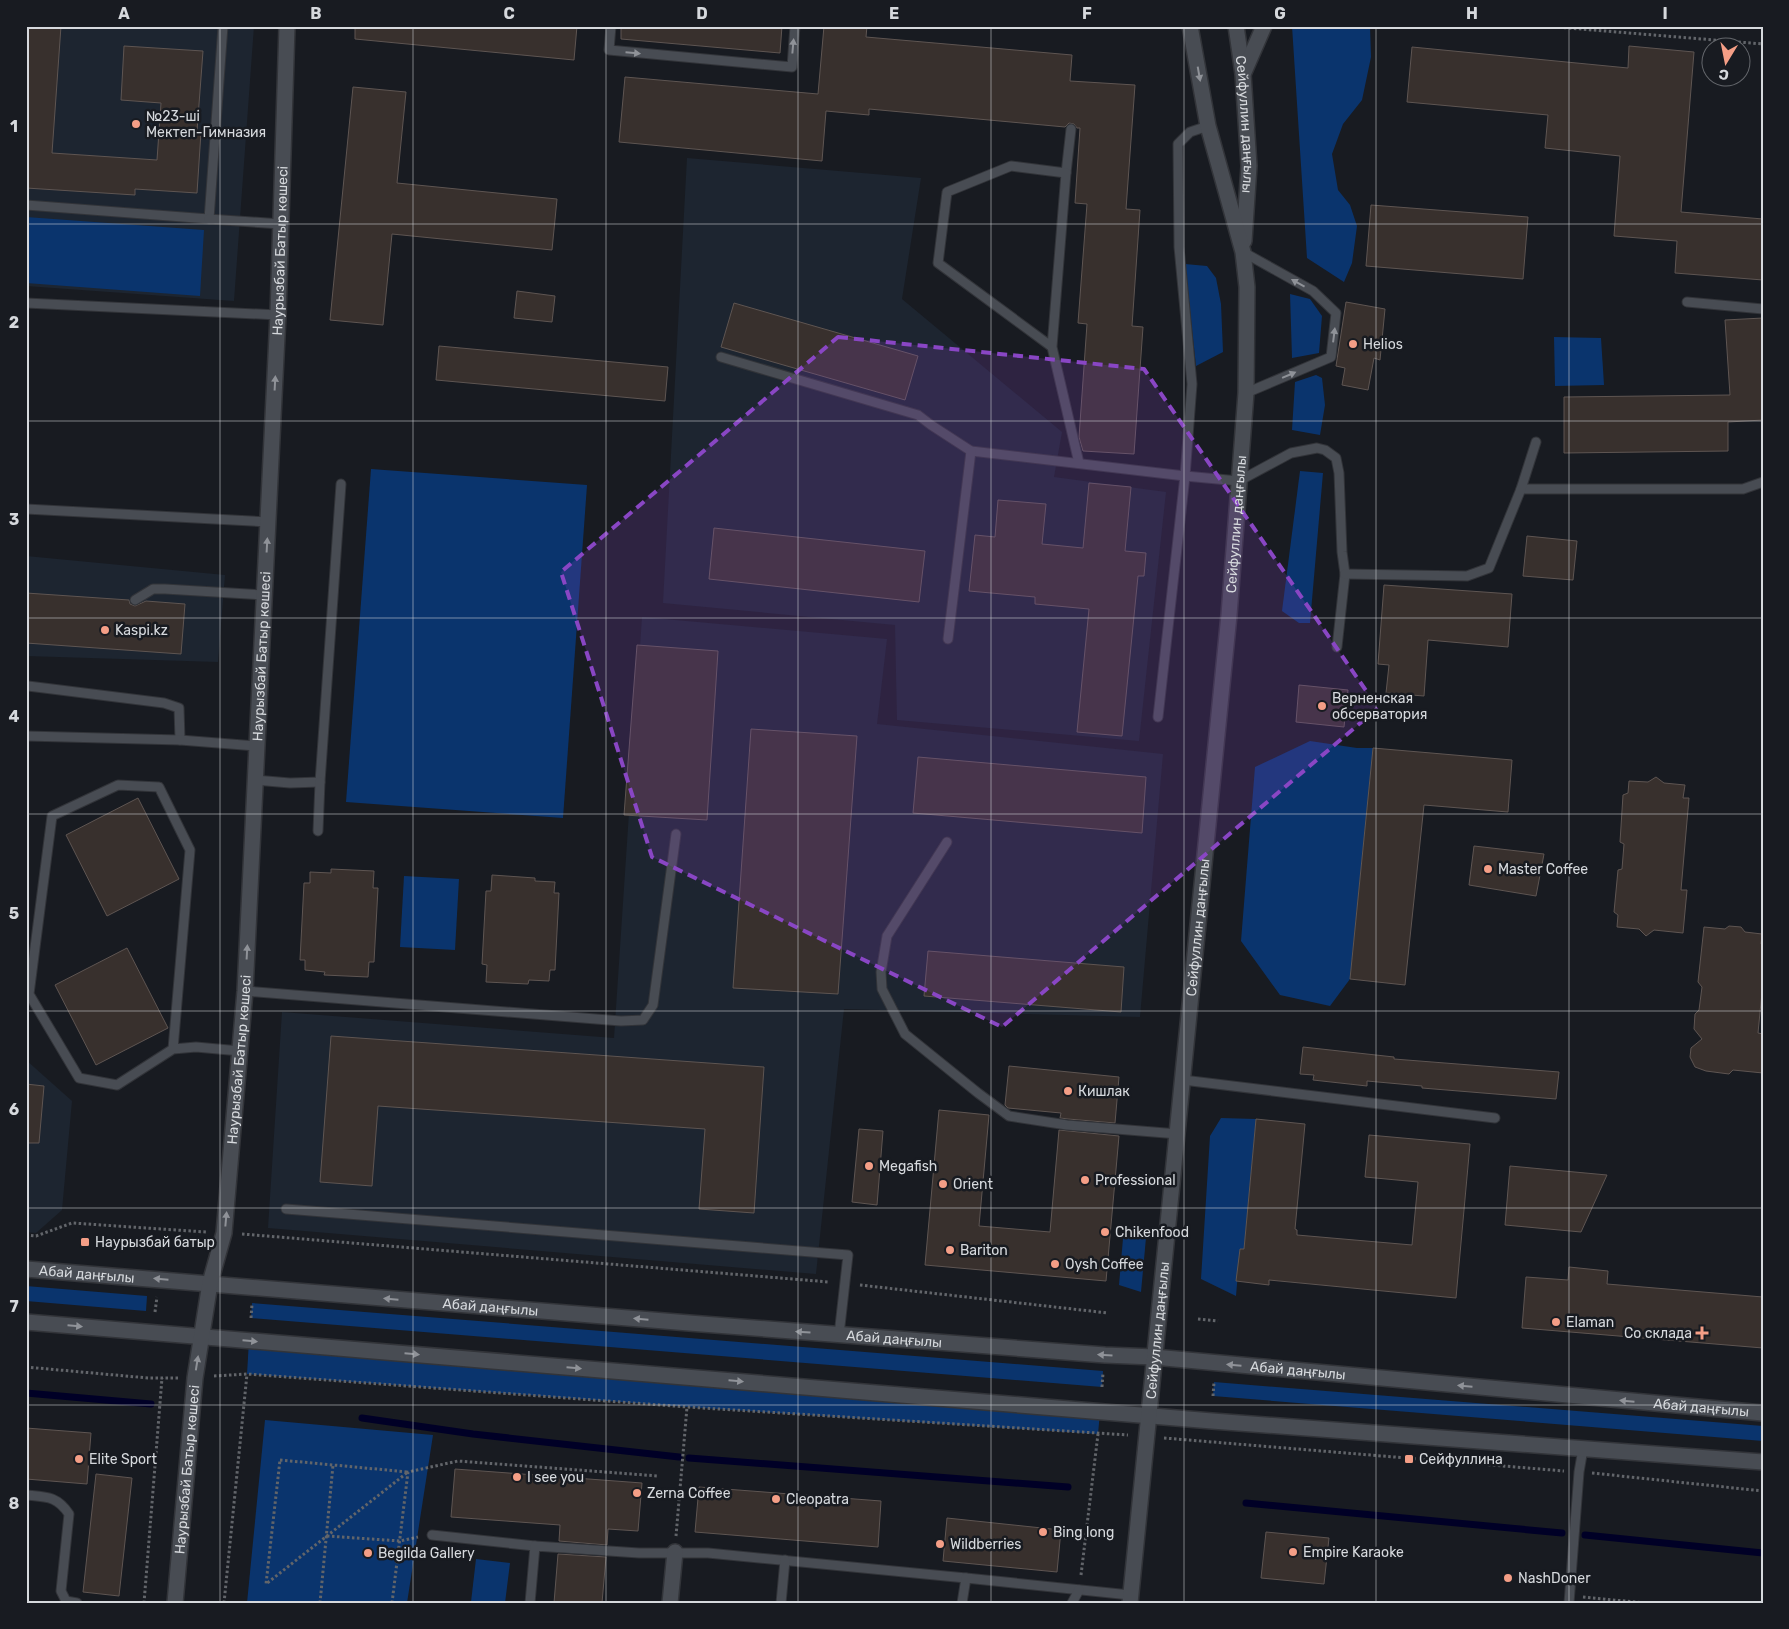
<svg xmlns="http://www.w3.org/2000/svg" width="1789" height="1629" font-family="Rubik,sans-serif">
	<style>
		.built { fill: #1d2530 }
		.green { fill: #0a346d }
		.lines { fill: none; stroke-linecap: round; stroke-linejoin: round }
		.stream { stroke: #000026; stroke-width: 7 }
		.building { fill: #38302d; stroke: #5e5552 }
		.lane-casing { stroke: #323439; stroke-width: 11 }
		.street-casing { stroke: #323439; stroke-width: 18 }
		.secondary-casing { stroke: #323439; stroke-width: 18 }
		.path { stroke: #62656a; stroke-width: 3; stroke-dasharray: 2.5 2.5; stroke-linecap: butt }
		.lane { stroke: #484c53; stroke-width: 9 }
		.street { stroke: #484c53; stroke-width: 15 }
		.secondary { stroke: #484c53; stroke-width: 15 }
		.oneway { fill: #8f9298 }
		.marked { fill: #8946c4; fill-opacity: 0.2; stroke: #8946c4; stroke-width: 4; stroke-dasharray: 10 6; stroke-linejoin: round }
		.grid { fill: none; stroke: #d6d9dd; stroke-width: 1; stroke-opacity: 0.55 }
		.poi-dot { fill: #f49e86; stroke: #181b21; stroke-width: 2 }
		.labels { text-anchor: middle; dominant-baseline: central; stroke-width: 5; stroke-linejoin: round; paint-order: stroke }
		.poi-label { font-size: 14px; fill: #d6d9dd; stroke: #181b21; text-anchor: start }
		.street-label { font-size: 14px; fill: #d6d9dd; stroke: #181b21 }
		.neatline { fill: none; stroke: #d6d9dd; stroke-width: 2 }
		.grid-label { font-size: 16px; text-anchor: middle; font-weight: bold; fill: #d6d9dd }
	</style>
	<rect width="100%" height="100%" fill="#181b21"/>
	<g class="built">
		<path d="M26,26H254L234,301L26,286Z"/>
		<path d="M687,158L921,178L902,299L1062,432L1054,477L1166,492L1139,741L897,720L895,625L663,603Z"/>
		<path d="M26,556L225,575L218,662L26,656Z"/>
		<path d="M642,617L887,639L877,724L1163,754L1140,1017L844,1009L816,1274L268,1228L282,1012L614,1038Z"/>
		<path d="M26,1060L72,1101L62,1210L36,1233L26,1232Z"/>
	</g>
	<g class="green">
		<path d="M1292,26H1370L1371,57L1362,100L1343,124L1332,154L1338,190L1350,205L1357,226L1352,263L1344,282L1307,258Z"/>
		<path d="M26,217L204,230L200,296L26,283Z"/>
		<path d="M1185,264L1207,266L1216,278L1221,304L1223,352L1196,366Z"/>
		<path d="M1290,294L1310,299L1322,316L1319,353L1292,358Z"/>
		<path d="M1554,337L1601,338L1604,385L1555,386Z"/>
		<path d="M1316,375L1322,378L1325,405L1320,435L1292,430L1295,382Z"/>
		<path d="M371,469L587,485L563,818L346,802Z"/>
		<path d="M1300,471L1323,473L1310,623H1299L1282,611Z"/>
		<path d="M1310,741L1357,748H1373L1350,979L1330,1006L1280,995L1241,941L1255,767Z"/>
		<path d="M404,876L459,879L455,950L400,947Z"/>
		<path d="M1221,1118L1256,1119L1244,1249H1240L1236,1296L1201,1279L1210,1136Z"/>
		<path d="M1124,1227H1147L1141,1292L1119,1285Z"/>
		<path d="M26,1286L147,1296L146,1311L26,1301Z"/>
		<path d="M252,1303L1103,1371L1102,1387L251,1318Z"/>
		<path d="M249,1341L1100,1412L1098,1434L687,1407L247,1374Z"/>
		<path d="M1214,1382L1763,1426V1441L1213,1396Z"/>
		<path d="M265,1420L433,1435L407,1603H247Z"/>
		<path d="M476,1559L510,1563L505,1603L471,1602Z"/>
	</g>
	<g class="lines">
		<g class="stream">
			<path d="M26,1393L151,1404"/>
			<path d="M362,1418L473,1434L679,1457"/>
			<path d="M689,1458L1068,1487"/>
			<path d="M1246,1503L1562,1533"/>
			<path d="M1585,1535L1763,1553"/>
		</g>
	</g>
	<g class="building">
		<path d="M26,26H61L52,153L157,160L161,103L121,100L124,46L203,51L197,131L201,132L197,193L135,189V195L26,188Z"/>
		<path d="M355,26H577L574,60L355,39Z"/>
		<path d="M621,26H782L780,53L621,39Z"/>
		<path d="M824,26H867L866,37L1072,55L1070,81L1135,85L1126,209L1140,210L1132,326L1143,327L1134,454L1083,451L1079,437L1087,324L1078,323L1087,204L1075,203L1080,128H1077L1074,124L1069,123L1065,127L869,109V115L826,111L822,161L619,142L625,77L818,94Z"/>
		<path d="M1629,46L1694,52L1681,212L1763,219V280L1675,273L1677,241L1614,236L1620,156L1545,148L1548,115L1407,102L1412,47L1628,68Z"/>
		<path d="M353,87L406,92L397,183L557,199L552,250L392,234L383,325L330,320Z"/>
		<path d="M1371,205L1528,217L1523,279L1366,266Z"/>
		<path d="M517,291L555,296L552,322L514,318Z"/>
		<path d="M1346,302L1385,309L1380,360L1374,358L1368,390L1342,385L1345,368L1336,366Z"/>
		<path d="M734,303L918,356L905,400L721,347Z"/>
		<path d="M1763,318V420L1728,422V451L1564,453V397L1730,395L1725,320Z"/>
		<path d="M439,346L668,367L665,401L436,380Z"/>
		<path d="M1089,483L1131,487L1125,551L1146,553L1144,576H1138L1122,736L1077,732L1089,609L1035,604V597L969,591L975,535L995,537L998,500L1046,504L1042,544L1083,548Z"/>
		<path d="M714,528L925,551L919,602L709,579Z"/>
		<path d="M1527,536L1577,541L1573,580L1523,576Z"/>
		<path d="M1384,585L1512,594L1508,647L1428,640L1424,696L1386,693L1389,665L1378,664Z"/>
		<path d="M26,593L129,600L130,604L135,606L146,601L185,604L181,654L26,643Z"/>
		<path d="M637,645L718,651L707,820L624,815Z"/>
		<path d="M1299,685L1348,690L1344,727L1296,722Z"/>
		<path d="M751,729L857,736L838,994L733,988Z"/>
		<path d="M1373,748L1512,760L1508,812L1424,805L1405,985L1350,979Z"/>
		<path d="M918,757L1146,777L1142,833L913,813Z"/>
		<path d="M1656,777L1664,783L1685,785L1683,798H1689L1681,890H1687L1683,933L1654,930L1646,936L1639,929L1617,927L1618,915L1614,912L1618,870L1622,869L1624,844L1620,842L1623,795L1628,793L1629,781L1648,782Z"/>
		<path d="M138,798L179,879L107,916L66,835Z"/>
		<path d="M1474,846L1544,854L1536,896L1469,885Z"/>
		<path d="M331,869L374,871L373,888H378L374,962H369L368,977L324,975L325,972L305,970V960H300L304,883H310V872L331,873Z"/>
		<path d="M492,875L535,878V881L555,882L554,893H559L555,970H550L549,981L529,980L528,984L486,982L487,965L482,964L486,891H491Z"/>
		<path d="M1729,926L1741,927L1745,932L1762,934L1761,944L1763,946V982L1758,1033L1763,1034V1073L1733,1070L1729,1074L1706,1071L1695,1067L1690,1057L1691,1048L1702,1039L1694,1029L1695,1014L1699,1010L1702,987L1698,982L1704,927L1725,929Z"/>
		<path d="M127,948L168,1028L96,1065L55,985Z"/>
		<path d="M928,951L1124,967L1121,1012L924,996Z"/>
		<path d="M331,1036L764,1067L754,1213L699,1209L705,1129L378,1106L372,1186L320,1182Z"/>
		<path d="M1303,1047L1394,1057V1059L1559,1072L1556,1099L1422,1088V1086L1367,1081V1086L1313,1080L1314,1075L1300,1074Z"/>
		<path d="M1009,1066L1119,1077L1115,1123L1068,1119L1060,1118L1061,1113L1008,1108L1005,1105Z"/>
		<path d="M26,1084L44,1086L39,1143H26Z"/>
		<path d="M939,1110L989,1115L979,1226L1050,1232L1059,1130L1119,1136L1106,1281L925,1265Z"/>
		<path d="M1256,1119L1305,1124L1295,1229L1297,1230V1235L1412,1245L1418,1182L1365,1177L1369,1135L1470,1144L1456,1298L1269,1280V1285L1236,1281L1240,1249H1244Z"/>
		<path d="M859,1129L883,1131L877,1205L852,1202Z"/>
		<path d="M1510,1166L1607,1175L1581,1232L1505,1225Z"/>
		<path d="M1569,1267L1608,1271L1607,1284L1763,1297V1348L1522,1328L1526,1277L1568,1280Z"/>
		<path d="M26,1428L91,1433L87,1484L26,1479Z"/>
		<path d="M455,1469L642,1483L638,1531L608,1529L607,1545L559,1541L560,1525L451,1517Z"/>
		<path d="M96,1474L132,1478L119,1596L83,1592Z"/>
		<path d="M699,1487L881,1501L878,1547L695,1532Z"/>
		<path d="M947,1518L1061,1530L1057,1572L943,1561Z"/>
		<path d="M1266,1532L1329,1538L1324,1584L1261,1578Z"/>
		<path d="M558,1554L606,1557L602,1603H554Z"/>
	</g>
	<g class="lines">
		<g class="lane-casing">
			<g id="lane">
				<path d="M611,26L609,50L792,67L795,26"/>
				<path d="M1066,173L1071,129"/>
				<path d="M26,205L209,219L223,26"/>
				<path d="M209,219L281,224"/>
				<path d="M1243,252L1313,291L1336,313L1331,357L1246,393"/>
				<path d="M1687,302L1763,309"/>
				<path d="M26,303L278,315"/>
				<path d="M1052,347L1066,173L1011,166L947,192L938,263L1052,347L1079,463"/>
				<path d="M721,357L918,415L931,425L971,451L1185,476L1239,481L1291,453L1317,448L1325,450L1336,458L1339,473L1342,552L1345,574L1337,647"/>
				<path d="M1521,489H1743L1763,482"/>
				<path d="M26,509L269,522"/>
				<path d="M1345,574L1467,576L1489,568L1521,489L1536,442"/>
				<path d="M135,600L153,589H165L264,595"/>
				<path d="M948,639L971,451"/>
				<path d="M28,686L164,703L179,708L180,740"/>
				<path d="M1158,717L1185,476L1192,384L1179,247L1178,144L1190,132L1208,126"/>
				<path d="M26,736L180,740L256,746"/>
				<path d="M255,780L290,783L320,782L341,484"/>
				<path d="M318,831L320,782"/>
				<path d="M947,842L887,936L881,972L882,989L905,1034L978,1093L1009,1116L1067,1125L1178,1134"/>
				<path d="M245,991L621,1021L643,1020L653,1005L676,834"/>
				<path d="M173,1049L117,1085L79,1078L29,994L52,816L118,785L159,787L190,850L173,1049L196,1047L240,1051"/>
				<path d="M1183,1080L1495,1118"/>
				<path d="M286,1209L848,1255L839,1335"/>
				<path d="M26,1495C47,1497 57,1496 69,1514L61,1591L66,1601L77,1603"/>
				<path d="M432,1535L535,1546"/>
				<path d="M530,1603L535,1546L639,1553H708L966,1578"/>
				<path d="M781,1603L785,1560"/>
				<path d="M962,1603L966,1578L1130,1595"/>
				<path d="M1072,1603L1079,1590"/>
				<path d="M1569,1603L1579,1472L1583,1449"/>
			</g>
		</g>
		<g class="street-casing">
			<path id="street" d="M670,1603L675,1552"/>
		</g>
		<g class="secondary-casing">
			<g id="secondary">
				<path id="s1" d="M1236,26L1243,74L1249,166L1244,241"/>
				<path d="M1244,72L1264,26"/>
				<path id="s2" d="M26,1269L689,1323L1105,1355L1154,1357L1763,1413"/>
				<path d="M26,1322L1212,1421L1763,1462"/>
				<path id="s3" d="M175,1603L195,1378L210,1283L224,1233L245,991L278,315L287,26"/>
				<path id="s4" d="M1130,1603L1229,615L1246,393L1247,287L1243,252L1208,126L1190,26"/>
			</g>
		</g>
		<g class="path">
			<path d="M1544,26L1763,44"/>
			<path d="M242,1234L829,1282"/>
			<path d="M26,1235L36,1236L72,1223L206,1232"/>
			<path d="M860,1285L1108,1313"/>
			<path d="M155,1312L157,1297"/>
			<path d="M251,1318L252,1304"/>
			<path d="M1198,1319L1218,1321"/>
			<path d="M26,1367L148,1378H178"/>
			<path d="M214,1376L247,1374L687,1407L1128,1435"/>
			<path d="M1102,1387L1103,1373"/>
			<path d="M1213,1396L1214,1382"/>
			<path d="M1164,1438L1564,1471"/>
			<path d="M280,1460L408,1472L266,1584Z"/>
			<path d="M1592,1473L1763,1491"/>
			<path d="M327,1536L400,1541L418,1537"/>
			<path d="M676,1536L687,1407"/>
			<path d="M1081,1575L1098,1434"/>
			<path d="M1583,1597L1645,1603"/>
			<path d="M144,1603L162,1378"/>
			<path d="M224,1603L247,1374"/>
			<path d="M320,1603L333,1465"/>
			<path d="M392,1603L408,1472L458,1461L658,1476"/>
		</g>
		<use href="#lane" class="lane"/>
		<use href="#street" class="street"/>
		<use href="#secondary" class="secondary"/>
	</g>
	<defs><path id="oneway-solid" d="M-6-.8H1V-3.2L6.5 0L1 3.2V.8H-6Z" transform="scale(1.25)"/></defs>
	<g class="oneway">
		<use href="#oneway-solid" transform="translate(793 46) rotate(-85)"/>
		<use href="#oneway-solid" transform="translate(633 53) rotate(5)"/>
		<use href="#oneway-solid" transform="translate(1199 74) rotate(80)"/>
		<use href="#oneway-solid" transform="translate(1298 283) rotate(-151)"/>
		<use href="#oneway-solid" transform="translate(1334 335) rotate(-83)"/>
		<use href="#oneway-solid" transform="translate(1289 375) rotate(-23)"/>
		<use href="#oneway-solid" transform="translate(275 383) rotate(-87)"/>
		<use href="#oneway-solid" transform="translate(267 545) rotate(-87)"/>
		<use href="#oneway-solid" transform="translate(247 952) rotate(-87)"/>
		<use href="#oneway-solid" transform="translate(226 1219) rotate(-85)"/>
		<use href="#oneway-solid" transform="translate(161 1279) rotate(-175)"/>
		<use href="#oneway-solid" transform="translate(391 1299) rotate(-175)"/>
		<use href="#oneway-solid" transform="translate(641 1319) rotate(-175)"/>
		<use href="#oneway-solid" transform="translate(75 1326) rotate(5)"/>
		<use href="#oneway-solid" transform="translate(803 1332) rotate(-176)"/>
		<use href="#oneway-solid" transform="translate(250 1341) rotate(5)"/>
		<use href="#oneway-solid" transform="translate(412 1354) rotate(5)"/>
		<use href="#oneway-solid" transform="translate(1105 1355) rotate(-177)"/>
		<use href="#oneway-solid" transform="translate(197 1363) rotate(-81)"/>
		<use href="#oneway-solid" transform="translate(1234 1365) rotate(-175)"/>
		<use href="#oneway-solid" transform="translate(574 1368) rotate(5)"/>
		<use href="#oneway-solid" transform="translate(736 1381) rotate(5)"/>
		<use href="#oneway-solid" transform="translate(1465 1386) rotate(-175)"/>
		<use href="#oneway-solid" transform="translate(1627 1401) rotate(-175)"/>
	</g>
	<path class="marked" d="M838,337L1144,369L1378,708L1002,1027L652,857L561,572Z"/>
	<path class="grid" d="M220,26V1603M413,26V1603M606,26V1603M798,26V1603M991,26V1603M1184,26V1603M1376,26V1603M1569,26V1603M26,224H1763M26,421H1763M26,618H1763M26,814H1763M26,1011H1763M26,1208H1763M26,1405H1763"/>
	<g class="poi-dot">
		<circle cx="136" cy="124" r="5"/>
		<circle cx="1353" cy="344" r="5"/>
		<circle cx="105" cy="630" r="5"/>
		<circle cx="1322" cy="706" r="5"/>
		<circle cx="1488" cy="869" r="5"/>
		<circle cx="1068" cy="1091" r="5"/>
		<circle cx="869" cy="1166" r="5"/>
		<circle cx="1085" cy="1180" r="5"/>
		<circle cx="943" cy="1184" r="5"/>
		<circle cx="1105" cy="1232" r="5"/>
		<rect x="80" y="1237" width="10" height="10" rx="2.5"/>
		<circle cx="950" cy="1250" r="5"/>
		<circle cx="1055" cy="1264" r="5"/>
		<circle cx="1556" cy="1322" r="5"/>
		<path d="M1699.5 1325.5h5v5h5v5h-5v5h-5v-5h-5v-5h5z"/>
		<circle cx="79" cy="1459" r="5"/>
		<rect x="1404" y="1454" width="10" height="10" rx="2.5"/>
		<circle cx="517" cy="1477" r="5"/>
		<circle cx="637" cy="1493" r="5"/>
		<circle cx="776" cy="1499" r="5"/>
		<circle cx="1043" cy="1532" r="5"/>
		<circle cx="940" cy="1544" r="5"/>
		<circle cx="1293" cy="1552" r="5"/>
		<circle cx="368" cy="1553" r="5"/>
		<circle cx="1508" cy="1578" r="5"/>
	</g>
	<g class="labels">
		<g class="poi-label">
			<text x="146" y="116">№23-ші<tspan x="146" dy="16">Мектеп-Гимназия</tspan></text>
			<text x="1363" y="344">Helios</text>
			<text x="115" y="630">Kaspi.kz</text>
			<text x="1332" y="698">Верненская<tspan x="1332" dy="16">обсерватория</tspan></text>
			<text x="1498" y="869">Master Coffee</text>
			<text x="1078" y="1091">Кишлак</text>
			<text x="879" y="1166">Megafish</text>
			<text x="1095" y="1180">Professional</text>
			<text x="953" y="1184">Orient</text>
			<text x="1115" y="1232">Chikenfood</text>
			<text x="95" y="1242">Наурызбай батыр</text>
			<text x="960" y="1250">Bariton</text>
			<text x="1065" y="1264">Oysh Coffee</text>
			<text x="1566" y="1322">Elaman</text>
			<text x="1692" y="1333" text-anchor="end">Со склада</text>
			<text x="89" y="1459">Elite Sport</text>
			<text x="1419" y="1459">Сейфуллина</text>
			<text x="527" y="1477">I see you</text>
			<text x="647" y="1493">Zerna Coffee</text>
			<text x="786" y="1499">Cleopatra</text>
			<text x="1053" y="1532">Bing long</text>
			<text x="950" y="1544">Wildberries</text>
			<text x="1303" y="1552">Empire Karaoke</text>
			<text x="378" y="1553">Begilda Gallery</text>
			<text x="1518" y="1578">NashDoner</text>
		</g>
		<g class="street-label">
			<text stroke="none"><textPath href="#s1" startOffset="99">Сейфуллин даңғылы</textPath></text>
			<text stroke="none"><textPath href="#s3" startOffset="1358">Наурызбай Батыр көшесі</textPath></text>
			<text stroke="none"><textPath href="#s4" startOffset="1084">Сейфуллин даңғылы</textPath></text>
			<text stroke="none"><textPath href="#s3" startOffset="952">Наурызбай Батыр көшесі</textPath></text>
			<text stroke="none"><textPath href="#s4" startOffset="679">Сейфуллин даңғылы</textPath></text>
			<text stroke="none"><textPath href="#s3" startOffset="548">Наурызбай Батыр көшесі</textPath></text>
			<text stroke="none"><textPath href="#s2" startOffset="61">Абай даңғылы</textPath></text>
			<text stroke="none"><textPath href="#s2" startOffset="466">Абай даңғылы</textPath></text>
			<text stroke="none"><textPath href="#s4" startOffset="274">Сейфуллин даңғылы</textPath></text>
			<text stroke="none"><textPath href="#s2" startOffset="871">Абай даңғылы</textPath></text>
			<text stroke="none"><textPath href="#s2" startOffset="1276">Абай даңғылы</textPath></text>
			<text stroke="none"><textPath href="#s2" startOffset="1681">Абай даңғылы</textPath></text>
			<text stroke="none"><textPath href="#s3" startOffset="134">Наурызбай Батыр көшесі</textPath></text>
		</g>
	</g>
	<rect width="1789" height="1629" fill="none" stroke="#181b21" stroke-width="55"/>
	<g transform="translate(1726 62) rotate(190)"><circle r="24" fill="#181b21" stroke="#64676c"/>
	<path d="M0-4L9 19L0 12L-9 19Z" fill="#f49e86"/>
	<text y="-8" font-size="14" font-weight="bold" text-anchor="middle" fill="#d6d9dd">С</text>
	</g>
	<rect x="28" y="28" width="1734" height="1574" class="neatline"/>
	<g class="grid-label">
		<text x="124" y="19">A</text>
		<text x="316" y="19">B</text>
		<text x="509" y="19">C</text>
		<text x="702" y="19">D</text>
		<text x="894" y="19">E</text>
		<text x="1087" y="19">F</text>
		<text x="1280" y="19">G</text>
		<text x="1472" y="19">H</text>
		<text x="1665" y="19">I</text>
		<text x="14" y="132">1</text>
		<text x="14" y="328">2</text>
		<text x="14" y="525">3</text>
		<text x="14" y="722">4</text>
		<text x="14" y="919">5</text>
		<text x="14" y="1115">6</text>
		<text x="14" y="1312">7</text>
		<text x="14" y="1509">8</text>
	</g>
</svg>
